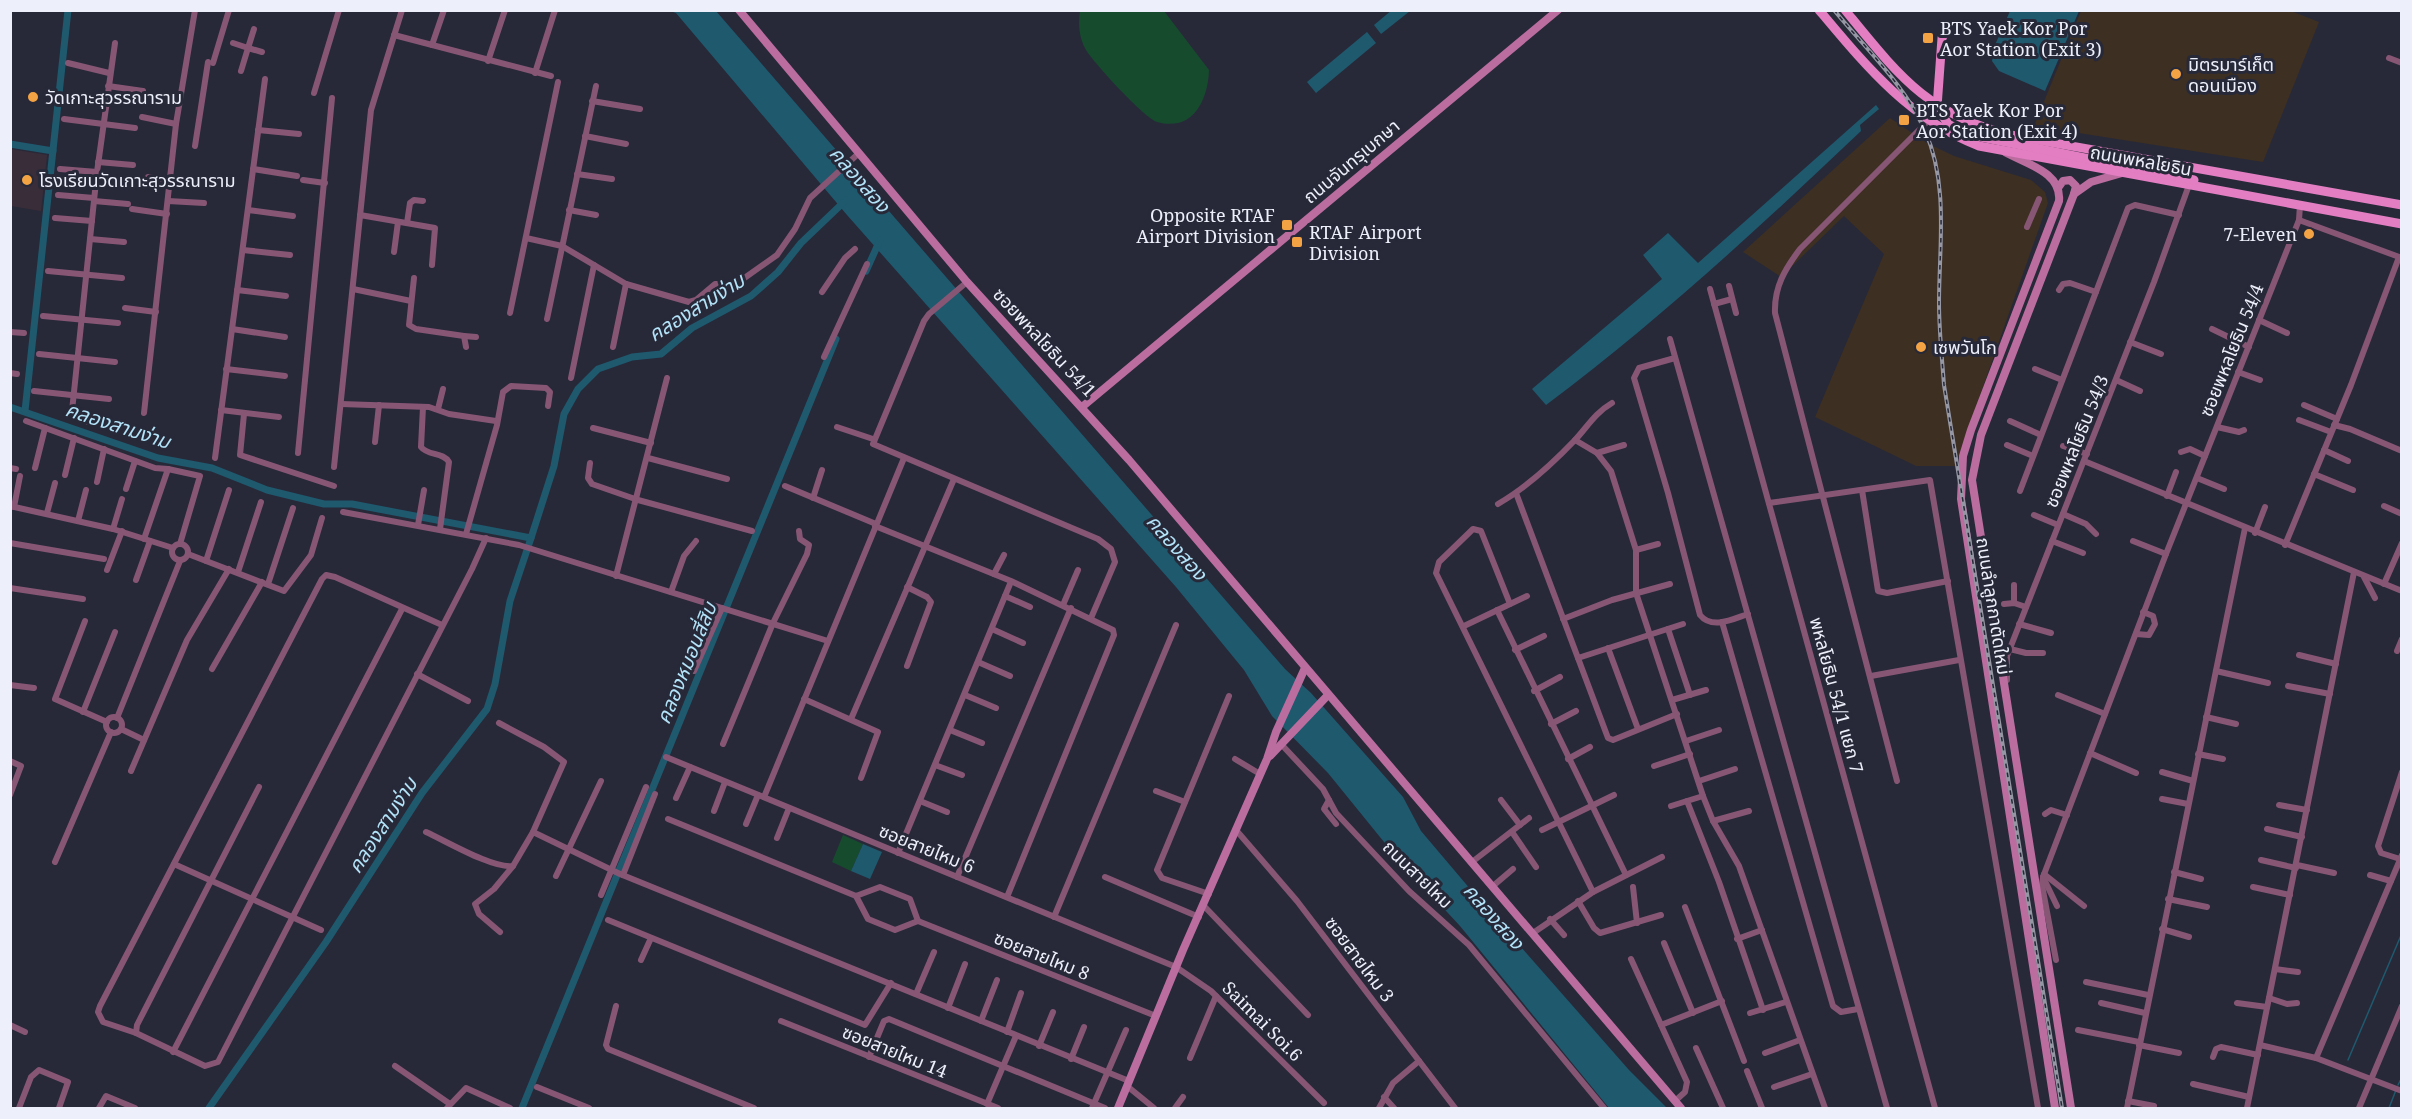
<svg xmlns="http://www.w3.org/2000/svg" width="2412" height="1119" font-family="'Noto Serif','Noto Sans Thai',serif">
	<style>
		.commercial { fill: #3d2f22 }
		.education { fill: #3a2d3a }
		.green { fill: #174b2e }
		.water { fill: #1f596e }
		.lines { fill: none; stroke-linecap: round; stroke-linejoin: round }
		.stream { stroke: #1f596e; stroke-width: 1.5 }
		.canal { stroke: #1f596e; stroke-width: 7 }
		.street { stroke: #875675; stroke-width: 6 }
		.secondary { stroke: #bb6da0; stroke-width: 8 }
		.primary { stroke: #e27ec1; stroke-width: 9 }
		.rail-casing { stroke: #9597a4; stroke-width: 4 }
		.rail { stroke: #272939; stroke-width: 1.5; stroke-dasharray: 4.5; stroke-linecap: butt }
		.poi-dot { fill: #f4a344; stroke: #272939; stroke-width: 2 }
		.labels { text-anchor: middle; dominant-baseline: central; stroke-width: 6; stroke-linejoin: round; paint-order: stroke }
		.poi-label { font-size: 18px; fill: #edeffa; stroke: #272939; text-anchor: start }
		.street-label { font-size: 18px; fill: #edeffa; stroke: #272939 }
		.water-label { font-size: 20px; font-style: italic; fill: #b3e3f8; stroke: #272939 }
	</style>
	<rect width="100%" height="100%" fill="#272939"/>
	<g class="commercial">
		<path d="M2291,11L2319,22L2263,162L2034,126L2081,11Z"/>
		<path d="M1890,118L1927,143L1954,156L2031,180L2045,192L2048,203L1955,466H1916L1815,417L1884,254L1844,216L1781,277L1743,252Z"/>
	</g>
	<path class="education" d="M10,149L47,155L41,211L11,206Z"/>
	<g class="green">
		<path d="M1080,11H1164L1209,70C1208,100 1193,132 1157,122C1144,118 1094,63 1086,50C1079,38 1078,25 1080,11Z"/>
		<path d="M843,835L863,844L851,871L832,862Z"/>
	</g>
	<g class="water">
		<path d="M1392,10L1410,11L1381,34L1374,25Z"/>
		<path d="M670,11H716L1285,669L1311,693L1403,797L1421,831L1471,890L1629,1070L1667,1108H1609L1460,926L1397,858L1328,773L1272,716L1244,670L1176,587L847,215L676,13Z"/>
		<path d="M2010,11H2079L2045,91L1999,71L1992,61L1995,45Z"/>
		<path d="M1367,32L1376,43L1316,93L1307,82Z"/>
		<path d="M1876,105L1879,109L1860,125L1861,131C1760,227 1657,322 1546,405L1532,389L1662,279L1643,255L1668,233L1698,263Z"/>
		<path d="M863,844L882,852L870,879L851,871Z"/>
	</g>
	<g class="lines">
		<g class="stream">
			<path d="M2348,1060L2402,933"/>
			<path d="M2398,1085L2402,1077"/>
			<path d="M2389,1108L2396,1090"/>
		</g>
		<g class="canal">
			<path d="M10,144L53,151"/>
			<path d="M866,271L880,240"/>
			<path d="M10,407L158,458L212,468L267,490L324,504H352L531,538L554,466L564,414L578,389L598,369L632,357L661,354L692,328L751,296L778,272L801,243L846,200"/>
			<path d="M25,411L68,10"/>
			<path d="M209,1108L326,942L422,793L487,709L495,684L510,601L531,538"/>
			<path d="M522,1108L836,339"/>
		</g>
		<g class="street">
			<path d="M254,29L248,48L262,52"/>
			<path d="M394,35L551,76"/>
			<path d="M233,43L248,48L241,71"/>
			<path d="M432,45L444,10"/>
			<path d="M2389,58L2402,63"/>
			<path d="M488,61L505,10"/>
			<path d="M68,63L109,73"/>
			<path d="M213,63L229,10"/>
			<path d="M535,73L555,10"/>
			<path d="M108,86L143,91"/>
			<path d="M314,93L339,10"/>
			<path d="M592,101L640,109"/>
			<path d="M142,117L176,124"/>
			<path d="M64,119L135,128"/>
			<path d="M258,130L299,134"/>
			<path d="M585,136L626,144"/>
			<path d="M195,146L208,62"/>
			<path d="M98,162L133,165"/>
			<path d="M60,169L97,172"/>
			<path d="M253,169L297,176"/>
			<path d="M577,174L612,179"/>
			<path d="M148,177L171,180"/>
			<path d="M303,180L325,183"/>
			<path d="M58,195L94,198"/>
			<path d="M94,201L128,204"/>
			<path d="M168,201L204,203"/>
			<path d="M132,209L167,214"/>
			<path d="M248,210L293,216"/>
			<path d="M569,210L596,215"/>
			<path d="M360,215L435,228L432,265"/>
			<path d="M55,218L92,221"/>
			<path d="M2299,220L2402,258"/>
			<path d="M407,223L410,203L414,200L423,201"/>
			<path d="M2027,227L2039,199"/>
			<path d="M526,238L562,246L626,284L689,302L696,300L715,284H736L777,255L795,229L810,198L859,153"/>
			<path d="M90,239L124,242"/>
			<path d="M243,250L290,255"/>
			<path d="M394,252L398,222"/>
			<path d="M48,271L122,278"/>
			<path d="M414,278L409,325L416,329L464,336L466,347"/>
			<path d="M967,282L929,314L924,321L873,444L1098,539L1111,549L1115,562L1091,618"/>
			<path d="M1729,286L1736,313"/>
			<path d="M353,289L411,301"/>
			<path d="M1710,289L1935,1108"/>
			<path d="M237,290L286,296"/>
			<path d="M2059,290L2063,284L2070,283L2096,292"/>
			<path d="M822,292L845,258L855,249"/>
			<path d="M1714,304L1732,299"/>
			<path d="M125,308L156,312"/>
			<path d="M510,313L558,82"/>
			<path d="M43,316L118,323"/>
			<path d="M547,319L596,86"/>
			<path d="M2259,320L2287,333"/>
			<path d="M232,329L285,337"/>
			<path d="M2212,329L2249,347"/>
			<path d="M10,332L24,333"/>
			<path d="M464,336L476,337"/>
			<path d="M1670,339L1887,1108"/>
			<path d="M2130,342L2161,354"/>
			<path d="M613,347L626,284"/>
			<path d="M39,354L115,362"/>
			<path d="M824,357L867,264"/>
			<path d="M1675,358L1639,368L1634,378L1668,493L1700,615C1712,630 1733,619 1748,614"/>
			<path d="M226,369L285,376"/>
			<path d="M2035,369L2062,380"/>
			<path d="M2238,372L2260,380"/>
			<path d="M10,373L17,374"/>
			<path d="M571,378L594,265"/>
			<path d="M2116,380L2140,391"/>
			<path d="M34,391L109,399"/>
			<path d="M341,404L429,407L449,414L496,421"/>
			<path d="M2304,405L2337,419"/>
			<path d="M423,407L421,447C428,456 443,452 449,462L440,529"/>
			<path d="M438,409L443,389"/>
			<path d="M221,410L279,417"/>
			<path d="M144,413L176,124L195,10"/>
			<path d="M244,414L240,455L334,486"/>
			<path d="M2299,420L2331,432"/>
			<path d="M26,421L155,468L168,469L144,539"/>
			<path d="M2010,421L2041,435"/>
			<path d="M88,422L73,416L72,411L97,172L115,43"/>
			<path d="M2334,425L2350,429L2402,451"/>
			<path d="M837,427L873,439"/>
			<path d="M2217,427L2239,432L2244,430"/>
			<path d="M593,428L651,443"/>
			<path d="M1575,440L1597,453L1611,471L1636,550V593L1703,796L1713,821L1739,866L1825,1108"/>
			<path d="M375,442L379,405"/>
			<path d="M2007,445L2033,456"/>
			<path d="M2063,446L2087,454"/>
			<path d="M2324,450L2348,461"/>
			<path d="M2181,452L2190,449L2205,456"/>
			<path d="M298,453L332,98"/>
			<path d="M1597,453L1624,445"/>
			<path d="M215,458L265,79"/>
			<path d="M648,458L727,479"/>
			<path d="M2084,461L2402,591"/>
			<path d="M590,463L588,478L592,484L638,500L752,531"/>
			<path d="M334,467L371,110L402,10"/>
			<path d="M10,468L16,469"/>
			<path d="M35,468L45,428"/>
			<path d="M168,469L200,476L180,544"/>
			<path d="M2314,474L2353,490"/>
			<path d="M65,475L74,438"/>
			<path d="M2197,478L2224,489"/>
			<path d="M97,482L104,449"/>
			<path d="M785,486L876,524"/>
			<path d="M126,489L135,461"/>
			<path d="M1862,490L1878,591L1887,593L1948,581"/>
			<path d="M2020,491L2128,208L2135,205L2179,215"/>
			<path d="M1516,493L1608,738L1613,740L1677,714"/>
			<path d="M2167,496L2176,472"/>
			<path d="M813,498L822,470"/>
			<path d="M1769,503L1930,480L2038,1108"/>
			<path d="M1498,504C1526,488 1553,463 1575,440C1588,426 1595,413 1612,403"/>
			<path d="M10,506L113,529L173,548"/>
			<path d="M2384,506L2402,514"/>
			<path d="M14,507L20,476"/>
			<path d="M343,512L519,545L828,641"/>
			<path d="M47,513L55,483"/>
			<path d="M2063,514L2086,524L2096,534"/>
			<path d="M2034,515L2058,525"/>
			<path d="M78,521L86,490"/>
			<path d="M418,525L424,490"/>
			<path d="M875,526L1011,581L1113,630L1114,635L1007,897"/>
			<path d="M113,529L122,499"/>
			<path d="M2255,533L2265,507"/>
			<path d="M466,534L497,425L503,392L511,386L546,388L550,392L548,406"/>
			<path d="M2052,541L2083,553"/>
			<path d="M2133,541L2166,554"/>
			<path d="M10,543L104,559"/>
			<circle cx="180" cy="552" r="8"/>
			<path d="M2285,545L2351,385L2399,257"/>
			<path d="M1636,550L1658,544"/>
			<path d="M188,554L284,591L311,555L322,518"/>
			<path d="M206,561L229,490"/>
			<path d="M107,570L122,531"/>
			<path d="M238,572L261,502"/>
			<path d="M994,574L1004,555"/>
			<path d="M616,576L667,378"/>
			<path d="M2364,577L2375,598"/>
			<path d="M136,580L150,541"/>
			<path d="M268,584L293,508"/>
			<path d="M2384,584L2402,543"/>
			<path d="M2014,585V603"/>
			<path d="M907,587L927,597L931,602L907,666"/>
			<path d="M10,588L83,599"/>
			<path d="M671,592L684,556L696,541"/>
			<path d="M1005,596L1030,607"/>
			<path d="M1510,604L1481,531L1473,529L1439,562L1436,573L1593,892"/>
			<path d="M2004,604L2014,603L2026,607"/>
			<path d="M1063,605L1078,570"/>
			<path d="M1497,610L1626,875"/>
			<path d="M1563,619L1612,600L1670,584"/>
			<path d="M85,621L55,699L107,722"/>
			<path d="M1722,622L1833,1006L1841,1012L1858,1009"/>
			<path d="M2019,624L2051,633"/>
			<path d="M442,625L335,577L326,575L322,579L100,1006L98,1012L103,1022L136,1033L205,1066L218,1062L472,569L486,538"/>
			<path d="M1464,626L1527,596"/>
			<path d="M992,629L1023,643"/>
			<path d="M1668,629L1690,695"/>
			<path d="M2136,634L2149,635L2155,624L2153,616L2143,612"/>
			<path d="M1608,648L1638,729"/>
			<path d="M2010,649L2026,653H2043"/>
			<path d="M1515,650L1544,636"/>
			<path d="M2397,651L2402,639"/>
			<path d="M2299,655L2336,664"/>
			<path d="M1578,658L1683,624"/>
			<path d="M978,662L1010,676"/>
			<path d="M212,669L262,582"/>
			<path d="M694,671L722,608"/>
			<path d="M2216,671L2268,683"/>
			<path d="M417,674L468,701"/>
			<path d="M1871,676L1959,660"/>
			<path d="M2007,680V656L2154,282L2189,185"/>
			<path d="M10,685L34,688"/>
			<path d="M2288,686L2330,694"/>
			<path d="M1534,691L1560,677"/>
			<path d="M965,695L996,708"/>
			<path d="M2058,695L2105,714"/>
			<path d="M804,699L878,732L861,778"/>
			<path d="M1672,700L1706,690"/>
			<path d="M83,712L115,632"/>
			<path d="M2206,717L2236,724"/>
			<circle cx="114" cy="725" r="8"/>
			<path d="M117,718L180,561"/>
			<path d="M851,719L954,479"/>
			<path d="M1551,724L1576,711"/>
			<path d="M121,729L144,740"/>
			<path d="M950,730L982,743"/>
			<path d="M1686,741L1719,730"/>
			<path d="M723,744L773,623L807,554L809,545L800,539L799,531"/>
			<path d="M1281,744L1323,789L1336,813L1409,891L1469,945L1604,1108"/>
			<path d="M2090,753L2136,773"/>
			<path d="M2198,754L2223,759"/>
			<path d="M666,757L1176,967L1211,991L1324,1103"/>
			<path d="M1235,759L1260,774"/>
			<path d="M1568,759L1590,747"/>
			<path d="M10,761L21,766L10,795"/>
			<path d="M935,765L962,775"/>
			<path d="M1654,766L1690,754"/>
			<path d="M131,771L187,640L229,569"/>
			<path d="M2162,772L2193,781"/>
			<path d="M1699,781L1735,769"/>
			<path d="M1897,781L1775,313C1774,287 1785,269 1800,249L1928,121"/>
			<path d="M1156,791L1185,802"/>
			<path d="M1703,796L1687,801L1719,882L1763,1010"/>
			<path d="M764,797L904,458"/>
			<path d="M676,798L690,767"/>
			<path d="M2162,799L2188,804"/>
			<path d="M1329,800L1324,809L1336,824"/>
			<path d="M1501,800L1520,825"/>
			<path d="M920,801L947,812"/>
			<path d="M2279,805L2307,810"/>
			<path d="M1671,806L1687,801"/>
			<path d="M714,811L725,782"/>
			<path d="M2045,814L2051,810L2067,815"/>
			<path d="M668,819L856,896L880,887L910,899L918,921"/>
			<path d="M1713,821L1749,811"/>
			<path d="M746,824L758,795"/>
			<path d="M2267,829L2302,837"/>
			<path d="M1236,830L1297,901L1455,1108"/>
			<path d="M1542,830L1614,795"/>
			<path d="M426,832C446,841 493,869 513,866L533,832L564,762L544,747L499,723"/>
			<path d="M533,832L620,874L1129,1081"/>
			<path d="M1512,832L1536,867"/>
			<path d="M777,838L789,808"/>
			<path d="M898,853L1010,584"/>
			<path d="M2400,859L2381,853L2378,846L2402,772"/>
			<path d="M2261,860L2296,868"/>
			<path d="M55,862L111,732"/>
			<path d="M1472,862L1529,818"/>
			<path d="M174,864L321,930"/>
			<path d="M2297,865L2334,873"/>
			<path d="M2174,872L2201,879"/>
			<path d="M2044,874L2084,906"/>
			<path d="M623,875L655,794"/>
			<path d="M2370,875L2391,881"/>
			<path d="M556,876L601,781"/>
			<path d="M957,877L1071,608"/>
			<path d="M1105,877L1199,917"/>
			<path d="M2043,877L2057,906"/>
			<path d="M1493,886L1513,869"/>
			<path d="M1633,887L1637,923"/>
			<path d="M2253,887L2290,895"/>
			<path d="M1209,894L1162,878L1157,870L1229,696"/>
			<path d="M601,895L646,787"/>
			<path d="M856,896L868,919L895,930L918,921L1156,1016"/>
			<path d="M2168,899L2207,907"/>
			<path d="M1578,901L1594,928L1600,933L1661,915"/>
			<path d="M1204,906L1308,1015"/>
			<path d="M1685,907L1744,1061"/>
			<path d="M1054,917L1176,625"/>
			<path d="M1550,919L1564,935"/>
			<path d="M608,920L865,1025L891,983"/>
			<path d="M2162,929L2189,937"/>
			<path d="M500,932L479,914L475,904L494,889L513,866"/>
			<path d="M1533,933L1593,892L1662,857"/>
			<path d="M1737,939L1762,930"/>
			<path d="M1664,943L1693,1013"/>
			<path d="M1631,959L1687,1082L1685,1092L1675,1101"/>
			<path d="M641,960L651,938"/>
			<path d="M2056,960L2042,885L2043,877L2166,554L2299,220L2300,205"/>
			<path d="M2275,969L2298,972"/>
			<path d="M2086,982L2148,995"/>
			<path d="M916,994L934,952"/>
			<path d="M2269,998L2287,1004L2297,1003"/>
			<path d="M2101,1003L2145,1013"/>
			<path d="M2237,1003L2267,1007"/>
			<path d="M616,1006L606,1045L608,1049L754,1108"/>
			<path d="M948,1008L965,964"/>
			<path d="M1750,1013L1786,1002"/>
			<path d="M781,1021L998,1108"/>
			<path d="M981,1021L997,980"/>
			<path d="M10,1025L25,1032"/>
			<path d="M1661,1025L1722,1001"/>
			<path d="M2078,1030L2139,1042"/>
			<path d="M1007,1032L1021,993"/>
			<path d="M136,1033L137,1025L259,787"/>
			<path d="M2139,1045L2179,1053"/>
			<path d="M2260,1045L2316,1058L2402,1091"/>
			<path d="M1039,1046L1053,1012"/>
			<path d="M1696,1048L1723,1108"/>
			<path d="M173,1052L402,609"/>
			<path d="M1765,1053L1800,1040"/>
			<path d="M869,1057L884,1021L889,1019L1105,1108"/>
			<path d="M2213,1057L2216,1049L2221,1047L2258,1055"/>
			<path d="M1190,1058L1216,996"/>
			<path d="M2316,1058L2402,855"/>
			<path d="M1071,1059L1084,1027"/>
			<path d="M395,1066L450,1104"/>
			<path d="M1747,1071L1762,1108"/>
			<path d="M2193,1084L2249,1097"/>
			<path d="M1127,1086L1154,1108"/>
			<path d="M537,1087L589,1108"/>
			<path d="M1774,1087L1812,1074"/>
			<path d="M1384,1097L1394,1108"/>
			<path d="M2128,1101L2154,1106"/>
			<path d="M987,1104L1016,1036"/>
			<path d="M19,1108L31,1077L39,1070L68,1082L59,1108"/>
			<path d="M99,1108L106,1096L135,1108"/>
			<path d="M447,1108L466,1088L510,1108"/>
			<path d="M1092,1108L1126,1030"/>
			<path d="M1175,1108L1183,1097"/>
			<path d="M1379,1108L1393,1083L1419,1061"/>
			<path d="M2127,1108L2245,528"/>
			<path d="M2247,1108L2354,572"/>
			<path d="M2359,1108L2402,1006"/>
		</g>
		<g class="secondary">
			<path d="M739,10L967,282L1129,460L1681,1108"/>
			<path d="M2005,152C2026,164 2062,172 2059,201L1971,430L1963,456L1961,499L2055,1108"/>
			<path d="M2058,188L2063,181L2070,180L2076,186L2074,194"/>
			<path d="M1082,407L1558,10"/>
			<path d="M1270,756L1328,695"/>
			<path d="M1118,1108L1183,950L1267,759L1276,732L1305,668"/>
			<path d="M2071,1108L1972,480L1981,435L2074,194L2091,182L2122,173"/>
		</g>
		<g class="primary">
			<path d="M1819,10C1866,66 1909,119 1979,146L2402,224"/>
			<path d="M1845,10C1899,76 1928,116 2015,136L2402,205"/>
			<path d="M1948,26L1942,38L1937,107L1948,124L1966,134L2194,180"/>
		</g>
		<g class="rail-casing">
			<path id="rail" d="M1834,10C1865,48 1906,86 1925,131C1949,184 1939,247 1939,303C1939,330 1942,358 1944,385L2062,1108"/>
		</g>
		<use href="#rail" class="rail"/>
	</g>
	<g class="poi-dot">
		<rect x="1922" y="32" width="12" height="12" rx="3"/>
		<circle cx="2176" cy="74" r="6"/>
		<circle cx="33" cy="97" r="6"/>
		<rect x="1898" y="114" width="12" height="12" rx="3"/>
		<circle cx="27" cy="180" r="6"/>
		<rect x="1281" y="219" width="12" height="12" rx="3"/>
		<circle cx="2309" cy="234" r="6"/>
		<rect x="1291" y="236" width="12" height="12" rx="3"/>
		<circle cx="1921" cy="347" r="6"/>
	</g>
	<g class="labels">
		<g class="poi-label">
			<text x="1940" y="28">BTS Yaek Kor Por<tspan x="1940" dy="21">Aor Station (Exit 3)</tspan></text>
			<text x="2188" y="64">มิตรมาร์เก็ต<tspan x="2188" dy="21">ดอนเมือง</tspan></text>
			<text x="45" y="97">วัดเกาะสุวรรณาราม</text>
			<text x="1916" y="110">BTS Yaek Kor Por<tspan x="1916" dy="21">Aor Station (Exit 4)</tspan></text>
			<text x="39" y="180">โรงเรียนวัดเกาะสุวรรณาราม</text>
			<text x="1275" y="215" text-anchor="end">Opposite RTAF<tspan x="1275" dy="21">Airport Division</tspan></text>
			<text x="1309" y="232">RTAF Airport<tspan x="1309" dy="21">Division</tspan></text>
			<text x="2297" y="234" text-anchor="end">7-Eleven</text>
			<text x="1933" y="347">เซพวันโก</text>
		</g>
		<g class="street-label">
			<text transform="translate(2141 160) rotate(10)">ถนนพหลโยธิน</text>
			<text transform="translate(1351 161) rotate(-40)">ถนนจันทรุเบกษา</text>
			<text transform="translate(1045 342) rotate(47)">ซอยพหลโยธิน 54/1</text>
			<text transform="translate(2231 350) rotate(-68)">ซอยพหลโยธิน 54/4</text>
			<text transform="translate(2076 441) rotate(-68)">ซอยพหลโยธิน 54/3</text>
			<text transform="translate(1994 606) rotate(81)">ถนนลำลูกกาตัดใหม่</text>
			<text transform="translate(1837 695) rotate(75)">พหลโยธิน 54/1 แยก 7</text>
			<text transform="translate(927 848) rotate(22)">ซอยสายไหม 6</text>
			<text transform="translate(1418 874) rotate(44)">ถนนสายไหม</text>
			<text transform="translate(1042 955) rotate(22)">ซอยสายไหม 8</text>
			<text transform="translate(1360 959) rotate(53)">ซอยสายไหม 3</text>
			<text transform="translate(1263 1021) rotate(45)">Saimai Soi.6</text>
			<text transform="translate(895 1051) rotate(22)">ซอยสายไหม 14</text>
		</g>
		<g class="water-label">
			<text transform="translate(860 179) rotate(49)">คลองสอง</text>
			<text transform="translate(696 307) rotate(-32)">คลองสามง่าม</text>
			<text transform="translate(118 425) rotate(18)">คลองสามง่าม</text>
			<text transform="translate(1177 547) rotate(49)">คลองสอง</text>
			<text transform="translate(686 663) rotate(-68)">คลองหมอนสี่สิบ</text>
			<text transform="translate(382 825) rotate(-57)">คลองสามง่าม</text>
			<text transform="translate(1494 916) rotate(49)">คลองสอง</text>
		</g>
	</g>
	<rect width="2412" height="1119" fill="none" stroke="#edeffa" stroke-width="24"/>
</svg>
